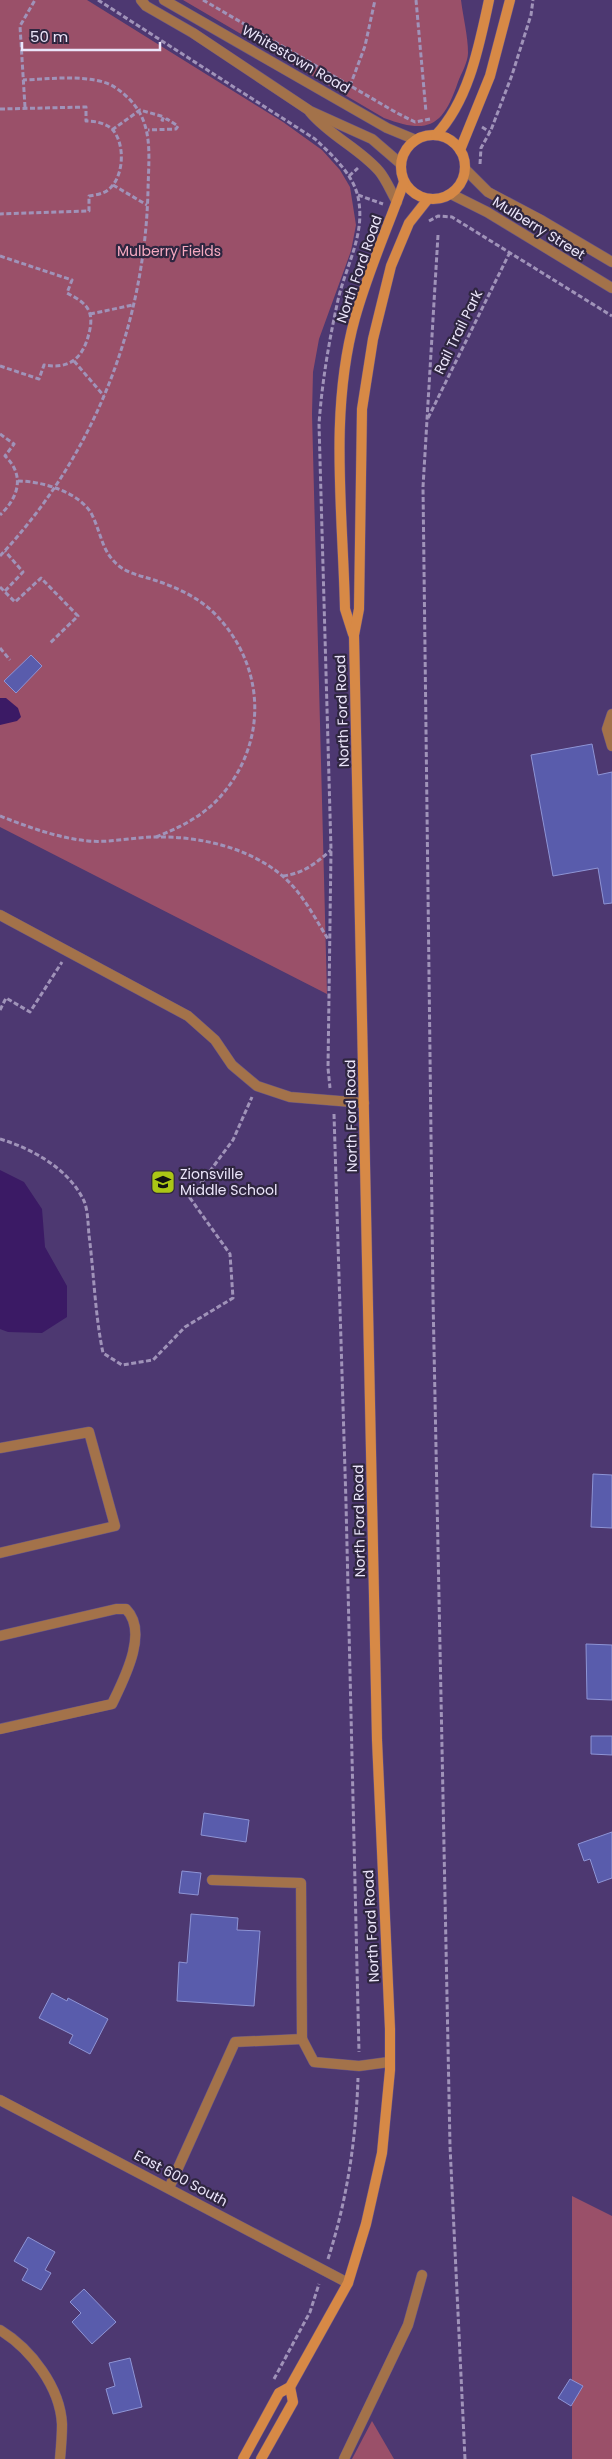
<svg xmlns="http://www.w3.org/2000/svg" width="612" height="2459" font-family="Poppins,sans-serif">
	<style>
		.green { fill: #9a5069 }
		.water { fill: #3b1a65 }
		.building { fill: #595cac; stroke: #8e94d5 }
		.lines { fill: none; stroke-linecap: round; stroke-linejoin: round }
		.service-casing { stroke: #665487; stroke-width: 11 }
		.minor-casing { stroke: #665487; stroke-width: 11 }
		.tertiary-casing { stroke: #665487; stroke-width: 11 }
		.secondary-casing { stroke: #665487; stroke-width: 11 }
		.path { stroke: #a093b9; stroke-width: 3; stroke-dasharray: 5 2.5; stroke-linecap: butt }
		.service { stroke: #a3724a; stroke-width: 10 }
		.minor { stroke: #a3724a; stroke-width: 10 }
		.tertiary { stroke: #a3724a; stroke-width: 10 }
		.secondary { stroke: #d78946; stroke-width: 10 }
		.labels { text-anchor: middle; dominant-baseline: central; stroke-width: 4.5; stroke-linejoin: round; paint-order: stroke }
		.street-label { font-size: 14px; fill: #ebe5fa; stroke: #2f2640 }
		.park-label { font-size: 14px; fill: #f5a9c0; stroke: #2f2640 }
		.poi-label { font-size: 14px; fill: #ebe5fa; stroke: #2f2640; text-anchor: start }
	</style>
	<rect width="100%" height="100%" fill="#4d3871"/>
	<g class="green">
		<path d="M0,0H87L283,122L322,150L340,170L350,187L356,225L351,251L319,339L313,372L312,414L327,994L0,827Z"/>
		<path d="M183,0H461C463,17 468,36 468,53C468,62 461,74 458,82C443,126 429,135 384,118Z"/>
		<path d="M572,2196L612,2216V2459H572Z"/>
		<path d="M372,2421L394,2459H352Z"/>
	</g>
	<g class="water">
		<path d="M0,698H6L18,708L21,717L17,721L0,725Z"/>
		<path d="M0,1170L24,1182L42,1209L45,1247L67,1286V1317L42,1333L8,1332L0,1329Z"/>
	</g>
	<g class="building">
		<path d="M31,655L42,666L16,693L4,681Z"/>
		<path d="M592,744L598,775L612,772V903L604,904L598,868L553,876L531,755Z"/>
		<path d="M593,1474L612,1475V1528L591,1527Z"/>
		<path d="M586,1644L612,1645V1700L587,1699Z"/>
		<path d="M591,1736H612V1755L591,1754Z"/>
		<path d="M204,1813L249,1820L246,1842L201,1835Z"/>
		<path d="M612,1832V1878L598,1883L590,1859L584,1861L578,1844Z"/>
		<path d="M182,1871L201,1873L198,1895L179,1893Z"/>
		<path d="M191,1914L238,1918L237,1930L260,1931L254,2006L177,2001L179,1962L187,1963Z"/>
		<path d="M52,1993L67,2001L68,1998L108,2019L90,2054L69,2043L73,2035L39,2018Z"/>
		<path d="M28,2237L55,2252L45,2270L51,2273L41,2290L22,2280L28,2269L14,2261Z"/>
		<path d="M84,2289L116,2322L92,2344L72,2322L81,2313L70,2302Z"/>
		<path d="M130,2358L142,2407L113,2414L106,2389L115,2386L109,2363Z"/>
		<path d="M570,2379L583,2386L571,2406L558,2398Z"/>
	</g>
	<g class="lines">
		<g class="service-casing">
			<g id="service">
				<path d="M612,714L607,729L612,746"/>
				<path d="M0,915L188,1016L215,1040L232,1065L257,1086L290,1097L364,1103"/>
				<path d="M0,1448L89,1432L115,1526L0,1553"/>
				<path d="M0,1636L116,1609H126C149,1632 124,1679 112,1704L0,1729"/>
				<path d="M302,2039L314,2062L359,2066L389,2062"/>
				<path d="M169,2188L235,2042L302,2039L301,1883L212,1880"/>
				<path d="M344,2459L408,2325L422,2275"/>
			</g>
		</g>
		<g class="minor-casing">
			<g id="minor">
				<path d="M0,2100L348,2283"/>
				<path d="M0,2330C31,2349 60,2387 62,2424C62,2436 61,2448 60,2459"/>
			</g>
		</g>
		<g class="tertiary-casing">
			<g id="tertiary">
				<path d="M141,0L146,6L193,33L310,111L372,139L401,164"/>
				<path d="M164,0L387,128L416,140"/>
				<path d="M310,112C330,136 359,148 379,171C386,179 391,192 397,202"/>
				<path d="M465,169L488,192L541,220L612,262"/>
				<path d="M451,194L487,212L612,288"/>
			</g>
		</g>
		<g class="secondary-casing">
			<g id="secondary">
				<circle cx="433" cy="167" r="32"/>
				<path d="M436,135C469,100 479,46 489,0"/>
				<path d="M460,150L490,76L510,0"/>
				<path d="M353,634L345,609C343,514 329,411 355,318C368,271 388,227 404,182"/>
				<path d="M243,2459L279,2393L290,2387L348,2283L366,2224L382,2153L390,2070V2029L377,1740L354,635L359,609L362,409L373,339L391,266L409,223L428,199"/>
				<path d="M261,2459L293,2402L290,2387"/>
			</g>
		</g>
		<g class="path">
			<path d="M98,0L315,139C332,155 353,174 358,197C366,234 346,265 338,300C329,341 322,382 319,424L331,850L328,1068L330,1088"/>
			<path d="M203,0L397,113L415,122L430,119"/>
			<path d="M416,0L426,112"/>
			<path d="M350,86L365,46L375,0"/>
			<path d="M25,107L20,26L35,0"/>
			<path d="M0,109L86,107V121C95,121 105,123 112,129C126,144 124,178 108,190C103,194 95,195 89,196V211L0,214"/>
			<path d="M482,127L490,132"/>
			<path d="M112,130L140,110L161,116L164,117L162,120L166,121L167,119L178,126L176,129L148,130"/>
			<path d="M480,164L481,148L491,130L512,75L531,15L533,0"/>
			<path d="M349,176L358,168"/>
			<path d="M113,185L147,205"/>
			<path d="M358,195L383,204"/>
			<path d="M429,221L438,216L452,217L612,316"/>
			<path d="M438,235L423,487L433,1298L450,2146L465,2459"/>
			<path d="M0,256L72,280L67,293C76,298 87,303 90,314C92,322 90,330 88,337C81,361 67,369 44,365L39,379L0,366"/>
			<path d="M90,314L133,305"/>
			<path d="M74,361L104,396"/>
			<path d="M428,418L510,252"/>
			<path d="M0,434L14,444L5,456C25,475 19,497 0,515"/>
			<path d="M18,481C42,481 83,493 93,517C102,536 102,552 119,566C129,574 142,576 154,580C176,587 200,598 216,615C266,667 268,743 220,797C203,816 179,828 156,837"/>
			<path d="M0,556C93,457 145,326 148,190C149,148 155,115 116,88C95,73 49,79 23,80"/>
			<path d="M0,587L15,602L41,578L78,616L49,644"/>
			<path d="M5,591L23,572L5,551"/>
			<path d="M0,648L10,660"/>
			<path d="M0,816C28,827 58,838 88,841C111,843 133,837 156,837C205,836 265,851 297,891C309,906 318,923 328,939"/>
			<path d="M283,876C304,873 315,864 331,850"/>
			<path d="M0,1010L6,998L30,1012L62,962"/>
			<path d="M334,1114L346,1503L359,2052"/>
			<path d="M0,1139C33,1149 69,1169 84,1201C88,1210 88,1225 89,1235C94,1274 95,1315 103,1353L122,1365L153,1360L185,1327L233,1298L230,1254L190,1198L233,1140L252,1097"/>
			<path d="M328,2259C347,2200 356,2140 358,2078"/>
			<path d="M274,2379L310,2312L319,2284"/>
		</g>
		<use href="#service" class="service"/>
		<use href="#minor" class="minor"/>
		<use href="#tertiary" class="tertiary"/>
		<use href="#secondary" class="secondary"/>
	</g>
	<defs>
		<g id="school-square" transform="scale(1.25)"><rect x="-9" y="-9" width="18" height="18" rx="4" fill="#abc615" stroke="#2f2640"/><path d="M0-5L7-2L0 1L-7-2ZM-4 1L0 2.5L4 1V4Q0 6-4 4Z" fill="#111"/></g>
	</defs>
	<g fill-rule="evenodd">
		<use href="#school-square" x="163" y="1182"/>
	</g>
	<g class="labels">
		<g class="street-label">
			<text transform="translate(296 59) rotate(30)">Whitestown Road</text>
			<text transform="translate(539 228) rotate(32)">Mulberry Street</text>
			<text transform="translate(359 269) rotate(-71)">North Ford Road</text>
			<text transform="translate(458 332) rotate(-64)">Rail Trail Park</text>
			<text transform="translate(342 711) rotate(-92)">North Ford Road</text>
			<text transform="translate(351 1116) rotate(-91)">North Ford Road</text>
			<text transform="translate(359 1521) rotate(-91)">North Ford Road</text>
			<text transform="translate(371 1926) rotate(-93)">North Ford Road</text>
			<text transform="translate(181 2178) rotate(28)">East 600 South</text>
		</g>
		<g class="park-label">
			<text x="169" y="251">Mulberry Fields</text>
		</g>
		<g class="poi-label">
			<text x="180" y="1174">Zionsville<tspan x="180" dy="16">Middle School</tspan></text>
		</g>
	</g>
	<path d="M22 42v8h138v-8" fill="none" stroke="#ebe5fa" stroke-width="2.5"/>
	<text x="30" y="42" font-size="15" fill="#ebe5fa" stroke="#2f2640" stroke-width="4" paint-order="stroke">50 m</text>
</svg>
